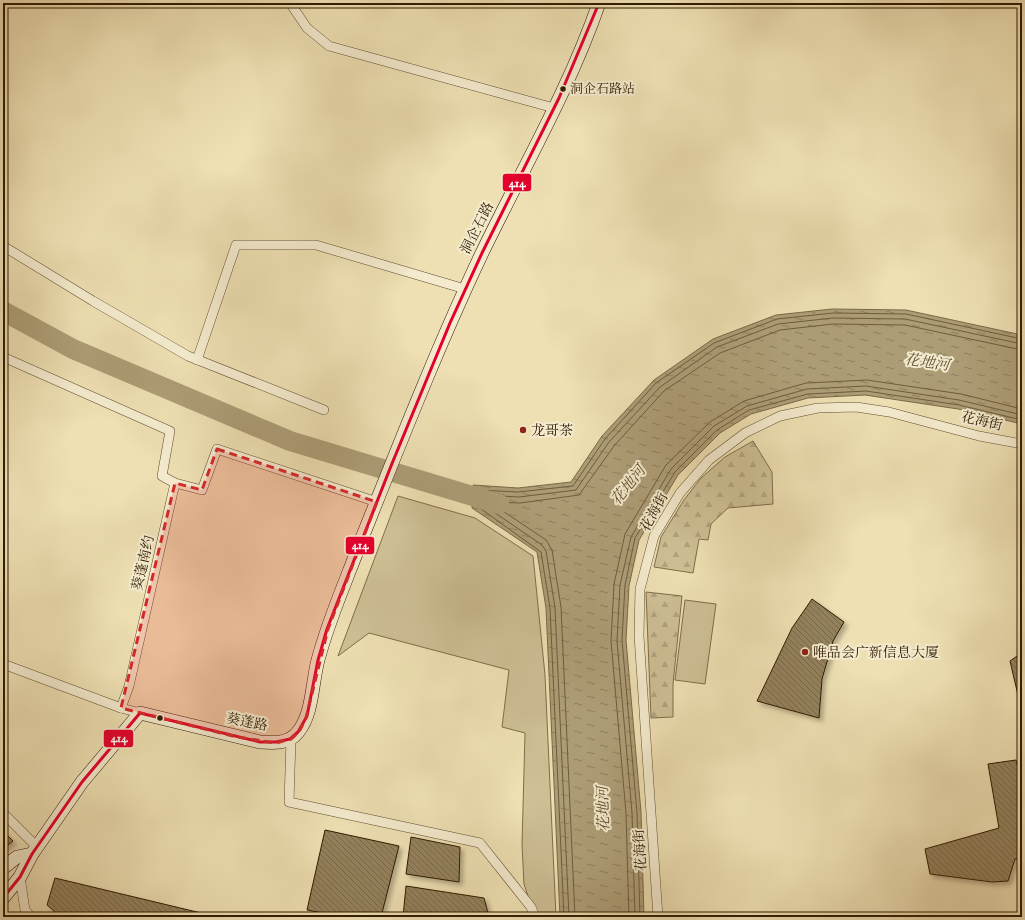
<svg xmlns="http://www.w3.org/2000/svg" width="1025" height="920" font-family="'IM FELL Great Primer','Noto Serif SC',serif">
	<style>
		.forest { fill: url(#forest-firs); stroke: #7f6d4a }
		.green { fill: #cebf95; stroke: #7f6d4a }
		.water { fill: url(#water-ripples); stroke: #7b6947 }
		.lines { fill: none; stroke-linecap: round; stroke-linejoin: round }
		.shore { stroke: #6e5c3b; stroke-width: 1 }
		.river { stroke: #ad9d76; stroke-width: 20 }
		.building { fill: url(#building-back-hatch); stroke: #301b00; filter: url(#shadow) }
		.street-casing { stroke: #604c2d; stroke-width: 10 }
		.secondary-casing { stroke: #301b00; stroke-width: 14 }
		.street { stroke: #f4ebce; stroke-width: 9 }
		.secondary { stroke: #f4ebce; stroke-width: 13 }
		.bus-1-casing { stroke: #f4ebce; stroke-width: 6 }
		.bus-1 { stroke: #e4002b; stroke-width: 3 }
		.marked { fill: #d62828; fill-opacity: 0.2; stroke: #d62828; stroke-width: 3; stroke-dasharray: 8 5; stroke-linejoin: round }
		.bus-dot { fill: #301b00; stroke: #f4ebce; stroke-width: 1.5 }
		.poi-dot { fill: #8f2418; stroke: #f4ebce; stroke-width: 1.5 }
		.labels { text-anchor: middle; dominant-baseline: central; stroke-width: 4; stroke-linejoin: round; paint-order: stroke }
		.bus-label { font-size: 13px; fill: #301b00; stroke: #f4ebce; text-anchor: start }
		.street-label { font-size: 14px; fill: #301b00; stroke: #f4ebce }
		.poi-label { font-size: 14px; fill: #301b00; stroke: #f4ebce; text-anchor: start }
		.water-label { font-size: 15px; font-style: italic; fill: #624f2f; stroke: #f4ebce }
		.line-badge { stroke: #f4ebce; stroke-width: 1.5 }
		.badge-label { font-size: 11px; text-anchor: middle; font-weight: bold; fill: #fff }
	</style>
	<defs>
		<pattern id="forest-firs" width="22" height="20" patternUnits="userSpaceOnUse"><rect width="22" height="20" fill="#cebf95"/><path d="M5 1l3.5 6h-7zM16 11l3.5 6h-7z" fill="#b1a47f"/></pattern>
		<pattern id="water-ripples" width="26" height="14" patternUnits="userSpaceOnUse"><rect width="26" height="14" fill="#ad9d76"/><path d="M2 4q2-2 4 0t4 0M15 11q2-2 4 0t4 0" fill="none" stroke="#8d7f5e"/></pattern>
		<pattern id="building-back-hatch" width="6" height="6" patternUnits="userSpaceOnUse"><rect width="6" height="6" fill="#93815d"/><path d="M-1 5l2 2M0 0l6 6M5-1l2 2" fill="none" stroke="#78694a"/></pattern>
		<filter id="shadow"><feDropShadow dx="3.5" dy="3.5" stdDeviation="2" flood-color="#0004"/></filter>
	</defs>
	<rect width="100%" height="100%" fill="#eee0b3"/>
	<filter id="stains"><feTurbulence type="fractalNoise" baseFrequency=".005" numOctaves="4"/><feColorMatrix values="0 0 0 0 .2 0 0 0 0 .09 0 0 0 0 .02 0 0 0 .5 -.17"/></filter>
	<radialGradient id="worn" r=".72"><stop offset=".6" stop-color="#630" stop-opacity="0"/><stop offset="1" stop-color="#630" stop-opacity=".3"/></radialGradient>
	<g class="forest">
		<path d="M753,441L772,472L773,504L728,508L711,524L708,540L699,539L693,573L654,567L661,537L684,500L701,478L725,457Z"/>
		<path d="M646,592L682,596L673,684V717L651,718Z"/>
	</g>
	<g class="green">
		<path d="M398,496L475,518L533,556L545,675L556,917H535L524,884L522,845L525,733L502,727L509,670L369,633L338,656Z"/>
		<path d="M685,600L716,604L705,684L675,680Z"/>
	</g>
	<path class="water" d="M832,309L906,310L1022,335V424L958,409L865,395L808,398L751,414L720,433L678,475L639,540L629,586L626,640L641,812L644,917H560L546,608L537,552L472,508L473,485L518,488L571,482L602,436L654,380L713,339L776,315Z"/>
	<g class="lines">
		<g class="shore">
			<path d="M564,917L550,608L541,552L477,506V490L518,492L573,486L605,439L656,383L714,343L777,319L833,313L906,314L1022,339"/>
			<path d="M569,917L555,608L546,551L542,545L482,504V495L519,497L576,490L609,442L660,387L717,347L778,324L833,318L905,319L1022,344"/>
			<path d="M575,917L561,607L552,550L546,540L494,505V502L520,503L579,495L614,446L664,391L720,353L780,330L833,324L905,325L1022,350"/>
			<path d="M629,917L626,813L611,641L614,584L625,534L666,465L710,422L744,401L806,383L867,380L961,394L1022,409"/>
			<path d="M635,917L632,813L617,641L620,585L631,537L671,469L714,426L747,406L807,389L866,386L959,400L1022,415"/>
			<path d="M640,917L637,813L622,640L625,585L635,538L675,472L717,430L749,410L808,394L866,391L959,405L1022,420"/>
		</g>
		<path class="river" d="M3,311L73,349L290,441L499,504"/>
	</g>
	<g class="building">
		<path d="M812,599L844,622L833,641L822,679L819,718L757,701L792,628Z"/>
		<path d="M1017,656L1022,658V699L1018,695L1010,661Z"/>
		<path d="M1016,760L1022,783V859H1015L1008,881L992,882L930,874L925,849L999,828L988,764Z"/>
		<path d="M325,830L399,846L381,917H344L307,910Z"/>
		<path d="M3,831L13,841L3,849Z"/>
		<path d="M411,837L460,847L459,882L406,874Z"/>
		<path d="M55,878L201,913L198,917H61L47,905Z"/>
		<path d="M406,886L484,898L489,917H403Z"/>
	</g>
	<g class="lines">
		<g class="street-casing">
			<g id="street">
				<path d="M290,3L307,28L329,46L554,108"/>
				<path d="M3,246L93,301L188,356L324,410"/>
				<path d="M3,357L170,431L162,476L175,483L129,686L121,708"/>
				<path d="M197,360L236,245H316L465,289"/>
				<path d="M175,483L202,490L217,449L377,502"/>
				<path d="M3,664L121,708L140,713"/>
				<path d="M291,739L289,802L480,843L531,907L535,917"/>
				<path d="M3,813L38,848"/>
				<path d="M20,877L25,910L31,917"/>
				<path d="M658,917L639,636L640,589L654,536L680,493L709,460L745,433L780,416L818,408L856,407L889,412L979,436L1022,444"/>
			</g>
		</g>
		<g class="secondary-casing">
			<g id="secondary">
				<path d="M3,868L17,857L32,854"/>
				<path d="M3,898L20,877L32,854L82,782L140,713L260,742C274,743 289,744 298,732C313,714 312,682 318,660C329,618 347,579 362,538C400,443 438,346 482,253C522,170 569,90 599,3"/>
			</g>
		</g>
		<use href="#street" class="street"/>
		<use href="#secondary" class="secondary"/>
		<g class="bus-1-casing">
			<path id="bus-1" d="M3,898L20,877L32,854L82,782L140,713L260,742H276L290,739L298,732L307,716L318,660L327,629L391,466L450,323L482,253L559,98L599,3"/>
		</g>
		<use href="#bus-1" class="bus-1"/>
	</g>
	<path class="marked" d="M217,449L377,502L328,629L306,718L299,732L291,739L276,743L237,737L121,708L175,483L202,490Z"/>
	<g class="bus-dot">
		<circle cx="563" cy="89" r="3.5"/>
		<circle cx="160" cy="718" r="3.5"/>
	</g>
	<g class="poi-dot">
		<circle cx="523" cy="430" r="4"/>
		<circle cx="805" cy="652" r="4"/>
	</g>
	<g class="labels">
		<g class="bus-label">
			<text x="570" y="89">洞企石路站</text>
		</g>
		<g class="street-label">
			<text transform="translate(477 228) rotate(-63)">洞企石路</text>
			<text transform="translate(982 421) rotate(13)">花海街</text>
			<text transform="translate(654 512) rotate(-61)">花海街</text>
			<text transform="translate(143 563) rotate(-77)">葵蓬南约</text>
			<text transform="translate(247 722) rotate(11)">葵蓬路</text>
			<text transform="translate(640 850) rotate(-94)">花海街</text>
		</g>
		<g class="poi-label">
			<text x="531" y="430">龙哥茶</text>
			<text x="813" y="652">唯品会广新信息大厦</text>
		</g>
		<g class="water-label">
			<text transform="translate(927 362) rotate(8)">花地河</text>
			<text transform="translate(628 485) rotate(-51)">花地河</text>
			<text transform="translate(603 809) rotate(-92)">花地河</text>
		</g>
	</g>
	<g class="line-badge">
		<rect x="502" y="173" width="30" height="19" rx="4" fill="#e4002b"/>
		<rect x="345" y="536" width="30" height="19" rx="4" fill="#e4002b"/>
		<rect x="103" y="729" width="31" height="19" rx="4" fill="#e4002b"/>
	</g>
	<g class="badge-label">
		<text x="517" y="187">414</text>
		<text x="360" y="549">414</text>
		<text x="119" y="742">414</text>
	</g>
	<rect width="1025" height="920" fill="none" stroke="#eee0b3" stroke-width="16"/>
	<rect x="4" y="4" width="1017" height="912" fill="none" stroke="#301b00" stroke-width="2"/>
	<rect x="8" y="8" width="1009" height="904" fill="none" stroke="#301b00"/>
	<rect width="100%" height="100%" filter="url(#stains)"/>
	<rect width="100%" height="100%" fill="url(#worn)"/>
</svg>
